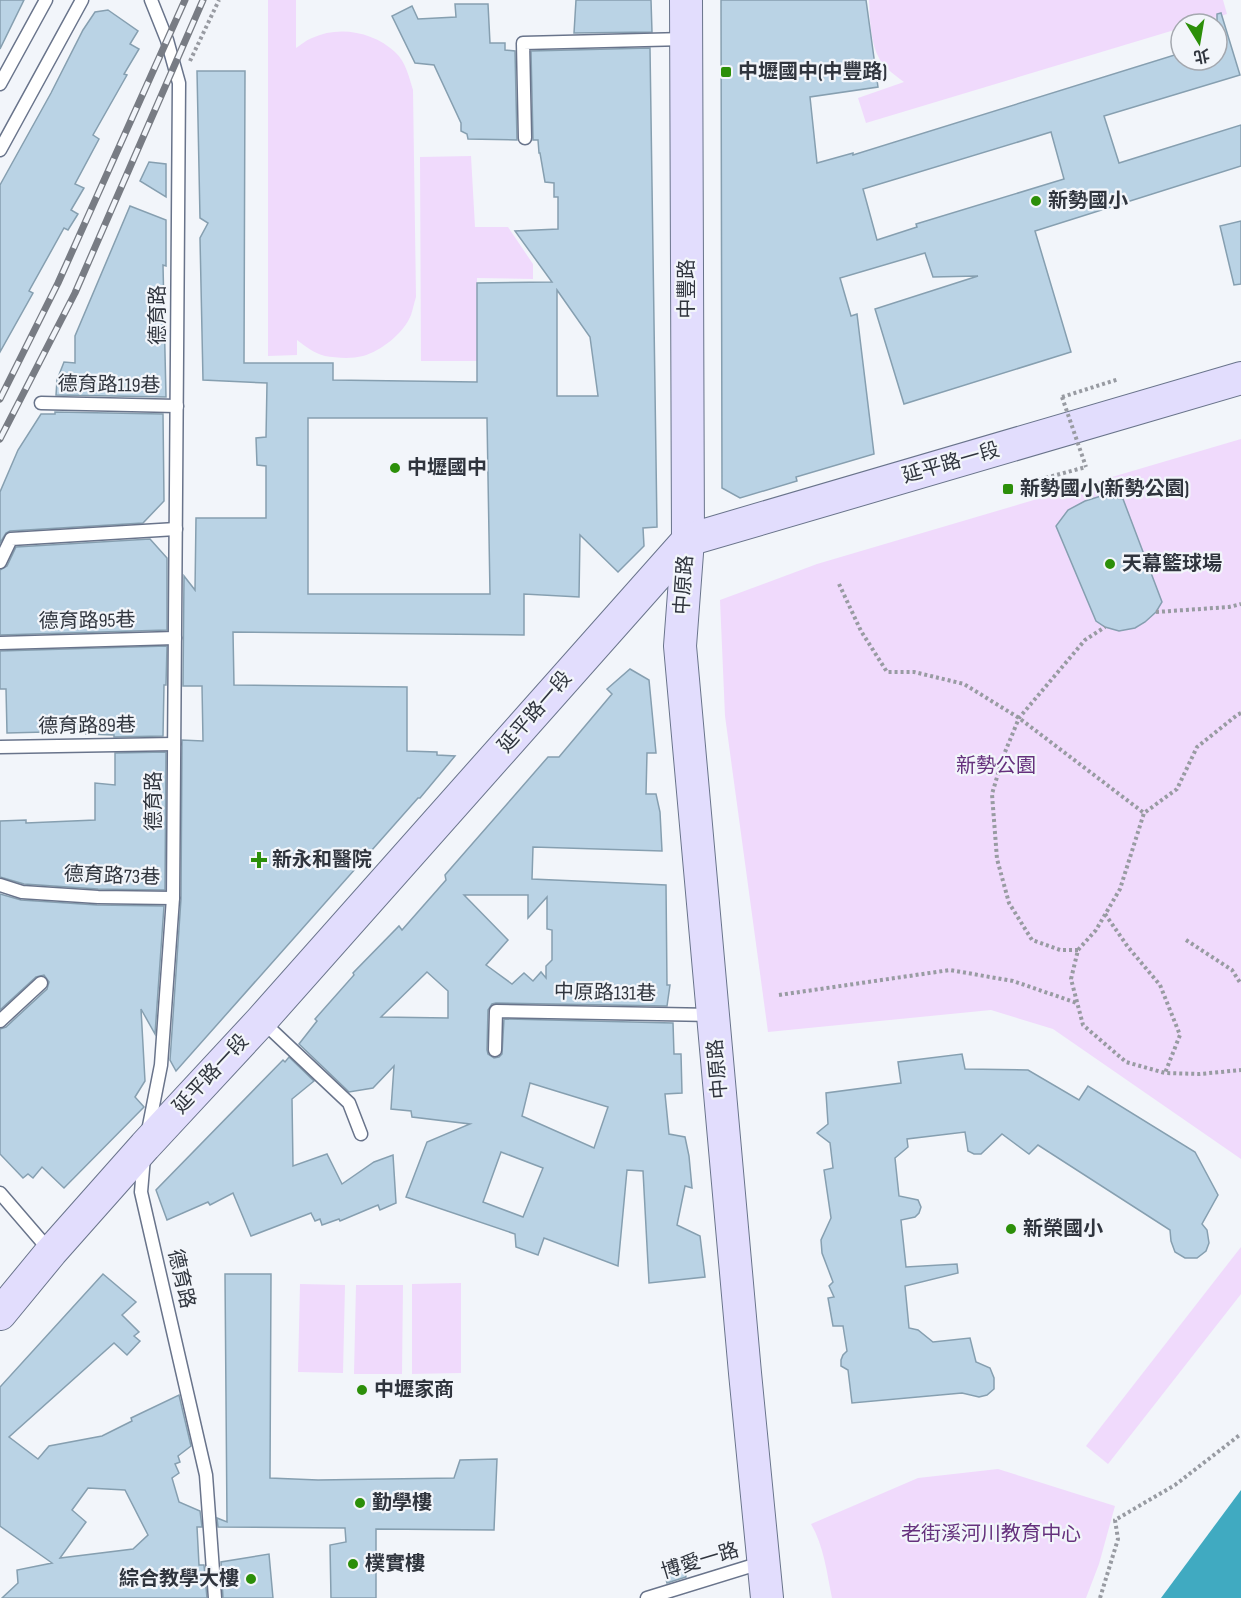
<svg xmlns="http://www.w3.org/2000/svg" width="1241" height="1598" font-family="'Sofia Sans Condensed','Noto Sans TC',sans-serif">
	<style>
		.green { fill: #f0dafc }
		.water { fill: #40aac1 }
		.building { fill: #bad3e5; stroke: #869fb0; stroke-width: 1.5; fill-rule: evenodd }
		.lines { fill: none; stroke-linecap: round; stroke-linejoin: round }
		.service-casing { stroke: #69748b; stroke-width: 15 }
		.secondary-casing { stroke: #69748b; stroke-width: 34 }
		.path { stroke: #989ba2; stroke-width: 4; stroke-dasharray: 3 3; stroke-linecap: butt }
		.service { stroke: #fff; stroke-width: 12 }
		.secondary { stroke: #e2ddfd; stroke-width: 32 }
		.rail-casing { stroke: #787c84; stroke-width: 7 }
		.rail { stroke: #f2f5fa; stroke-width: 4.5; stroke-dasharray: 14; stroke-linecap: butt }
		.path-bridge { stroke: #989ba2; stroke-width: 4; stroke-dasharray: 3 3; stroke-linecap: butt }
		.poi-dot { fill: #2c8f09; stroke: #f2f5fa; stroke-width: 2 }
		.labels { text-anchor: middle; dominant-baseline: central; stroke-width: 4.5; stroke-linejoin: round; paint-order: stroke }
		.poi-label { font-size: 20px; font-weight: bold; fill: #30353e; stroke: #f2f5fa; text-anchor: start }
		.street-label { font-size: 20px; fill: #30353e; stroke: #f2f5fa }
		.park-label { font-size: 20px; fill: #65317d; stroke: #f2f5fa }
	</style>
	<rect width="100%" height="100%" fill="#f2f5fa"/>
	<g class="green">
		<path d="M268,0H296V48C301,45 306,40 312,38C339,25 374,32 395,52C406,62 409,77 413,90L416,297C414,303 413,309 411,315C404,333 381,351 363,356C352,359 336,358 325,356C314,353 306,347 297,340V355L268,356Z"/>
		<path d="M869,0H1223L1227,14L1195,24H1181V28L866,123L858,98L904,82C896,76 886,69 880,60C870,43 870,19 869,0Z"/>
		<path d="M471,156L475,227H508L533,264V279L477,278V361H421L420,157Z"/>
		<path d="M1241,439V1159L1053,1029L991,1010L768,1032L725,716L720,600L817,564Z"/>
		<path d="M1241,1247V1294L1108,1464L1086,1446Z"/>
		<path d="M461,1283V1373L412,1374V1284Z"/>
		<path d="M300,1284L345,1285L343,1373L298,1372Z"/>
		<path d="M356,1285H403L402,1374H354Z"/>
		<path d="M998,1469L1115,1506L1099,1564L1086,1598H832C827,1574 824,1546 811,1524L918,1478Z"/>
	</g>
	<path class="water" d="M1241,1490V1598H1161Z"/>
	<g class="building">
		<path d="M0,0H24L0,49Z"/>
		<path d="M576,0H651L652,32L574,33Z"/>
		<path d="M721,0H866L878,87L810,97L817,163L853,153V155L1181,53V60H1217V14L1221,13L1240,75L1104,116L1119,163L1241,125V166L1035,231L1071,352L904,404L875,309L978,276L933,277L925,253L840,278L851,316L857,314L874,454L796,477L797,481L740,498L722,488ZM1051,132L1064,179L916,224L917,227L877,240L863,189Z"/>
		<path d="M455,4H488L490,43H505V50L515,51L517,140L468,139L467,134L461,131V123L434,65L415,63L392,16L412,6L418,19L456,17Z"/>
		<path d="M108,10L138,31L130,44L139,49L124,74L127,75L93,135L99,139L75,184L84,188L71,210L78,214L68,230L64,228L29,291L33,293L0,352V185L51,93L83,30L95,12Z"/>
		<path d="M650,48L657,527L643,528L644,546L618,572L580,535L579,597L524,594V635L233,632L234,685L407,687V751L437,752V755L455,756L420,798H418L176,1071L170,1060L181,899L182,740L203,741L202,686H183L184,576L195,590L196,518H266V466L257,465L256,438L266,437L267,383L203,380L200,238L208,223L200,218L197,71H245L244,363H333V380L477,382V283L552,282L515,231L558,229V197H554V183L545,182L540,153H539L538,140H533L531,51ZM557,290L590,337L598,396H557ZM308,418H487L490,594H308Z"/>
		<path d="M149,162L166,164V197L140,181Z"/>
		<path d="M130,206L166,220V266L163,265L166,397L56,395L57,380L64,362L75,363V336Z"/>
		<path d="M1241,221V284L1234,285L1220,226Z"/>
		<path d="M55,412L163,414L164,501L143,523L10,531L6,533L0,543V492L18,450L41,414H55Z"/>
		<path d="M1101,496L1123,499L1162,602L1156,612L1145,622L1135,628L1119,631L1105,627L1096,621L1056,526L1068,510L1085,501Z"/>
		<path d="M150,539L167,558V630L0,635V570L7,566L16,547Z"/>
		<path d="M167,646L166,685H164L163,736L114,737V735L86,734V731L7,733L6,689H0V651Z"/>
		<path d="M630,669L649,680L656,753H647L646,794H656L660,812L662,851L533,847L532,879L666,885L667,985H670L667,1006L496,1003L492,1004L488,1010L487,1050L488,1054L494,1058L499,1057L502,1054L504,1019L673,1023L674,1054H681L682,1093L665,1094L669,1134L685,1137L689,1156L692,1188L685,1186L677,1225L700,1236L705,1277L649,1283L643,1171L627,1170L618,1266L544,1238L538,1255L516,1247L515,1234L406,1197L427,1142L470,1124L412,1117L411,1111L391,1109L394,1066L373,1088L349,1092L299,1044L317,1021L315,1019L354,975L353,973L399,926L402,930L446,880L445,875L548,757H559L612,694L607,689ZM464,895H528V918L547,897V929L552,930V960L546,966V978L541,972L533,981L524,973L512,984L486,965L508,940ZM427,972L448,991V1018L381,1017ZM530,1083L608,1107L594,1148L522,1116ZM501,1152L543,1168L523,1217L483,1202Z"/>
		<path d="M166,752L165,890L98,889L24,884L0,877V821L26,820V823L95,820V783L115,785V753Z"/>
		<path d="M0,894L21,900L97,905L164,906L155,1034L141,1009L145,1081L135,1097L144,1107L64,1188L42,1167L33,1178L28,1174L23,1178L0,1154V1029L6,1027L47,989L49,982L44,975L36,977L0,1010Z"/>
		<path d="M962,1054L965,1069L1028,1070L1079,1100L1088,1086L1195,1152L1218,1195L1202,1224L1207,1230L1209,1243L1206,1251L1197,1258H1185L1175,1252L1171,1241L1170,1230L1038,1145L1029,1154L1002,1134L981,1154H974L968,1151L965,1132L907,1139L908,1147L895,1158L899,1196L918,1200L921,1207L919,1213L915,1217L901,1220L906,1267L957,1264L958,1273L905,1286L909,1328L918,1330L933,1342L970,1338L976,1362L990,1368L994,1378V1389L987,1395L979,1397L962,1393L852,1403L848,1370L841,1366V1360L843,1355L847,1351L843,1326H833L828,1298L834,1297L829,1286L833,1282L822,1253L821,1240L831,1218L824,1170L833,1168L830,1143L817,1133L828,1124L826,1093L901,1083L898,1062Z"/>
		<path d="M289,1057L314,1081L292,1099L293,1166L327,1154L342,1184L374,1162L393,1155L396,1203L380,1210L378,1205L340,1221L339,1219L322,1225L320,1219L315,1221L311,1213L251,1236L233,1193L210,1205L208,1202L167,1220L156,1190L283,1060L285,1062Z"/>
		<path d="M103,1274L136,1302L122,1315L139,1332L134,1336L140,1341L127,1355L114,1343L9,1437L38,1459L49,1446L102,1436L132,1421L131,1418L179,1395L191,1446L178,1456L180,1462L175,1464L179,1473L172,1478L179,1502L200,1511L202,1527H197L199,1565H204L207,1598H2L18,1583L17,1570L52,1563L0,1526V1387ZM88,1488L125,1490L148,1535L133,1549L60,1558L86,1522L72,1510Z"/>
		<path d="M225,1274H271L270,1478L318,1480L454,1478L460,1460L497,1459L494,1530L376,1529V1598H331L330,1545L346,1542L345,1528L218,1527L217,1518L227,1522Z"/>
		<path d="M269,1554L273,1598H223L221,1562Z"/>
		<path d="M683,1563L686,1577L667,1583L663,1568Z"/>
	</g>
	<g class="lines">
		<g class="service-casing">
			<g id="service">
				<path d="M0,84L46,0"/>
				<path d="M525,138L523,43L685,39"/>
				<path d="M0,150L82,0"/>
				<path d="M41,403L177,406"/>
				<path d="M0,562L11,539L176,529"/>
				<path d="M0,643L175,638"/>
				<path d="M0,747L174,744"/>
				<path d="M0,885L22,892L98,897L173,898"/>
				<path d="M0,1021L41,983"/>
				<path d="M263,1022L349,1103L361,1134"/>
				<path d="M495,1050L496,1011L713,1015"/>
				<path d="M148,1131L161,1065L173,898L179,83L167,40L151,0"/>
				<path d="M144,1157L141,1192L206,1475L215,1598"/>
				<path d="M0,1193L50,1251"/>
				<path d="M647,1598L764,1562"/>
			</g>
		</g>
		<g class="secondary-casing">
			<g id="secondary">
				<path d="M686,0L688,540L680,646L745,1373L767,1598"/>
				<path d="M0,1314L51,1252L145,1146L261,1021L688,540L1241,378"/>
			</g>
		</g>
		<g class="path">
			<path d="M190,61L219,0"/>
			<path d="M1062,397L1119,379"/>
			<path d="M1034,481L1086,467"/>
			<path d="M839,584L861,631L887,672H914L964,684L1019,718L1144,813"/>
			<path d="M1156,612L1229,607L1241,604"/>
			<path d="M1241,713L1237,715L1197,747L1177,789L1144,813L1120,889L1096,930L1078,950L1071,979L1083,1025L1126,1062L1165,1073L1200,1074L1241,1070"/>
			<path d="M1105,914L1128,947L1160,985L1180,1035L1165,1073"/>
			<path d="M1186,940L1232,970L1241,984"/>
			<path d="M1078,950H1060L1032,940L1009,903L997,859L992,794L1003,757L1019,718L1085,640L1105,627"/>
			<path d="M779,995L950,970L1013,981L1077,1003"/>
			<path d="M1100,1598L1118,1539L1115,1520L1175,1485L1241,1434"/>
		</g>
		<use href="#service" class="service"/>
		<use href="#secondary" class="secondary"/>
		<g class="rail-casing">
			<g id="rail">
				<path d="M0,399L58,283L185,0"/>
				<path d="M0,439L75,293L203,0"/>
			</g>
		</g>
		<use href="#rail" class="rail"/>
		<path class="path-bridge" d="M1062,397L1086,467"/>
	</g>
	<g class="poi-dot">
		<rect x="720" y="66" width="12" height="12" rx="3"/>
		<circle cx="1036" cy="201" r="6"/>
		<circle cx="395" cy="468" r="6"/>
		<rect x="1002" y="483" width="12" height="12" rx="3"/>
		<circle cx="1110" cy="564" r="6"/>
		<path d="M256 851h6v6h6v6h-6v6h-6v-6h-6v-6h6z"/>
		<circle cx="1011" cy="1229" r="6"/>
		<circle cx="362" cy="1390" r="6"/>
		<circle cx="360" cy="1503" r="6"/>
		<circle cx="353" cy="1564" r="6"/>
		<circle cx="251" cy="1579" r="6"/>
	</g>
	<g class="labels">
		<g class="poi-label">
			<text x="738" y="72">中壢國中(中豐路)</text>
			<text x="1048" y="201">新勢國小</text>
			<text x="407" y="468">中壢國中</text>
			<text x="1020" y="489">新勢國小(新勢公園)</text>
			<text x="1122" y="564">天幕籃球場</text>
			<text x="272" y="860">新永和醫院</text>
			<text x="1023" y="1229">新榮國小</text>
			<text x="374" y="1390">中壢家商</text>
			<text x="372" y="1503">勤學樓</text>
			<text x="365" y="1564">樸實樓</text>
			<text x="239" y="1579" text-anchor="end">綜合教學大樓</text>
		</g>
		<g class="street-label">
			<text transform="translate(687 289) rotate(-90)">中豐路</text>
			<text transform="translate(158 315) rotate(-90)">德育路</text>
			<text transform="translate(109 385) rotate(1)">德育路119巷</text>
			<text transform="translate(951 463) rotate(-16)">延平路一段</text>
			<text transform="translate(684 585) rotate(-86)">中原路</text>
			<text transform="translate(87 621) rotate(-1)">德育路95巷</text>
			<text transform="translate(535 712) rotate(-49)">延平路一段</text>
			<text transform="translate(87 726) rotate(-1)">德育路89巷</text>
			<text transform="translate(154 801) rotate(-90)">德育路</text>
			<text transform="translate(112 876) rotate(2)">德育路73巷</text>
			<text transform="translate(605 993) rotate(1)">中原路131巷</text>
			<text transform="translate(718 1069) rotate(-95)">中原路</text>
			<text transform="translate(211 1074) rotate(-47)">延平路一段</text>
			<text transform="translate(181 1279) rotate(77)">德育路</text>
			<text transform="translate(700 1561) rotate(-17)">博愛一路</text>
		</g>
		<g class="park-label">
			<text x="996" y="766">新勢公園</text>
			<text x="991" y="1534">老街溪河川教育中心</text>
		</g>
	</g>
	<g transform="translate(1199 42) rotate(169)"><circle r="28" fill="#f2f5fa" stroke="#a4a8af" stroke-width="1.5"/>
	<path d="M0-4.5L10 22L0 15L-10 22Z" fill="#2c8f09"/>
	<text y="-9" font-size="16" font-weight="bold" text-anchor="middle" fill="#30353e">北</text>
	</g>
</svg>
